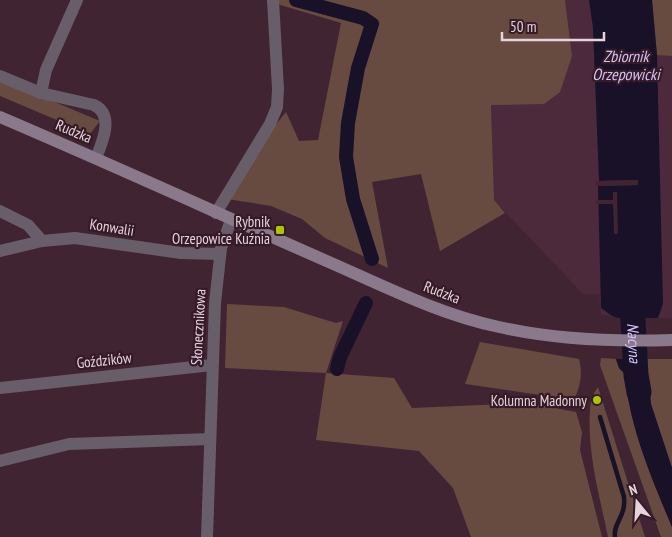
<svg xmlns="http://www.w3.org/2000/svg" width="672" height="537" font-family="'PT Sans Narrow',sans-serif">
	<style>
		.built { fill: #4d2a3b }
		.green { fill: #674b41 }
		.water { fill: #191128 }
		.pier { fill: #402431 }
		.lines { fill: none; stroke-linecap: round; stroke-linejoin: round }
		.stream { stroke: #191128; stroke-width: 4.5 }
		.canal { stroke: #191128; stroke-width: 14 }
		.river { stroke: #191128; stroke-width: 25 }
		.street { stroke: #685e69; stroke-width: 12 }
		.secondary { stroke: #89798a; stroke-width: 12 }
		.poi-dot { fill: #afc504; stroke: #351a27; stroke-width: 2 }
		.labels { text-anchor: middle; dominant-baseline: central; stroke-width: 4.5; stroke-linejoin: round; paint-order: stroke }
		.street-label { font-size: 15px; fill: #e6d3db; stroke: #351a27 }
		.poi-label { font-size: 15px; fill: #e6d3db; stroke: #351a27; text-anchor: end }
		.water-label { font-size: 16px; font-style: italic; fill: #d3c3f8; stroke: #351a27 }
	</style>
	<rect width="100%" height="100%" fill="#402431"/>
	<path class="built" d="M565,0H672V318H618L601,314L599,294H583L494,200L491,104H544L572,56Z"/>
	<g class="green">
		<path d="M277,0H565L572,56L560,92L544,104L491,105L494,200L505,213L440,251L421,174L372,182L388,268L325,238L302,219L271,206L227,199L269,133L286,112L299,141L318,140L341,23L277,4Z"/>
		<path d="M652,0H672V56L657,55Z"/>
		<path d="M0,79L100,121L90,134L0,96Z"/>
		<path d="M227,304L284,307L336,323L343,321L326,373L394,378L412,408L528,403L576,412L582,432L580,450L602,537H471L453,488L419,451L316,440L326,373L225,368Z"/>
		<path d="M480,342L579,359C583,374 580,387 574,400L465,384Z"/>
		<path d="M601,358L616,359L619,368L625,374C629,426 652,479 672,527V537H661L600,365Z"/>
		<path d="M646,359H672V468L651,404Z"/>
		<path d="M598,387L645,537H608C599,493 585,446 591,400H594V393Z"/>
	</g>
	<g class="water">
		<path d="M589,0H652L657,55L663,304L658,318H618L612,316L601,308L598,186L638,185L637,180L599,181L593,28Z"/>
		<path d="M616,359H646L651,404L672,468V527C652,479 629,426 625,374L619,368Z"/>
	</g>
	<g class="pier">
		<path d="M638,180V185L596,186V181Z"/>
		<path d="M613,192H617L618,234H614L613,204H596V200H613Z"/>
	</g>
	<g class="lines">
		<path class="stream" d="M600,417L624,497C626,518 613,522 615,537"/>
		<g class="canal">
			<path d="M296,0L363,18L372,24L358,68L348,123L346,157L353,199L372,259"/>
			<path d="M337,369L340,357L366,303"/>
		</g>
		<path class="river" id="s1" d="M631,285L636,375L639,392"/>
		<g class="street">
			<path d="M0,76L41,93L94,105C115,115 102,143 96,158"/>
			<path d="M41,93L46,70L77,0"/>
			<path d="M0,211L28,225L42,241"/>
			<path d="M216,213L270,124L277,107L278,89L273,0"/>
			<path d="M0,251L42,241L75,238L181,253L220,254"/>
			<path d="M0,388L212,365"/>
			<path d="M0,461L69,444L210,439"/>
			<path d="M207,537L215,303L221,248L231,220"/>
		</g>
		<path class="secondary" d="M0,117C108,163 215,212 322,259C380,284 437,314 499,327C556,340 613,342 672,340"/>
	</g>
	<g class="poi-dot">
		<rect x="275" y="225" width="10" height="10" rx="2.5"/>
		<circle cx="597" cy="400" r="5"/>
	</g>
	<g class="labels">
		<g class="street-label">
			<text transform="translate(74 131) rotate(23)">Rudzka</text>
			<text transform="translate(112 227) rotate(9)">Konwalii</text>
			<text transform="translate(442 292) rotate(21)">Rudzka</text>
			<text transform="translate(198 327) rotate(-87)">Słonecznikowa</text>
			<text transform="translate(104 360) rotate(-6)">Goździków</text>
		</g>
		<g class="poi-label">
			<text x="270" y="221">Rybnik<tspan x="270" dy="17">Orzepowice Kuźnia</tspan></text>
			<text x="587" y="400">Kolumna Madonny</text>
		</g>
		<g class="water-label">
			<text x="626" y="56">Zbiornik<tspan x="626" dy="18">Orzepowicki</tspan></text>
			<text stroke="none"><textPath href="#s1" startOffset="58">Nacyna</textPath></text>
		</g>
	</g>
	<g transform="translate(637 502) rotate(342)" stroke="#351a27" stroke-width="4" paint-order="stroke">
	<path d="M0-4L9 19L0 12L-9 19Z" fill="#e6d3db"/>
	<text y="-8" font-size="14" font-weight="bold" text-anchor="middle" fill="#e6d3db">N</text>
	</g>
	<path d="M502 32v8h102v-8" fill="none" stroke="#e6d3db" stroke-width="2.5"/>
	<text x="510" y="32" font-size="15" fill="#e6d3db" stroke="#351a27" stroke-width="4" paint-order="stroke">50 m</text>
</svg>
